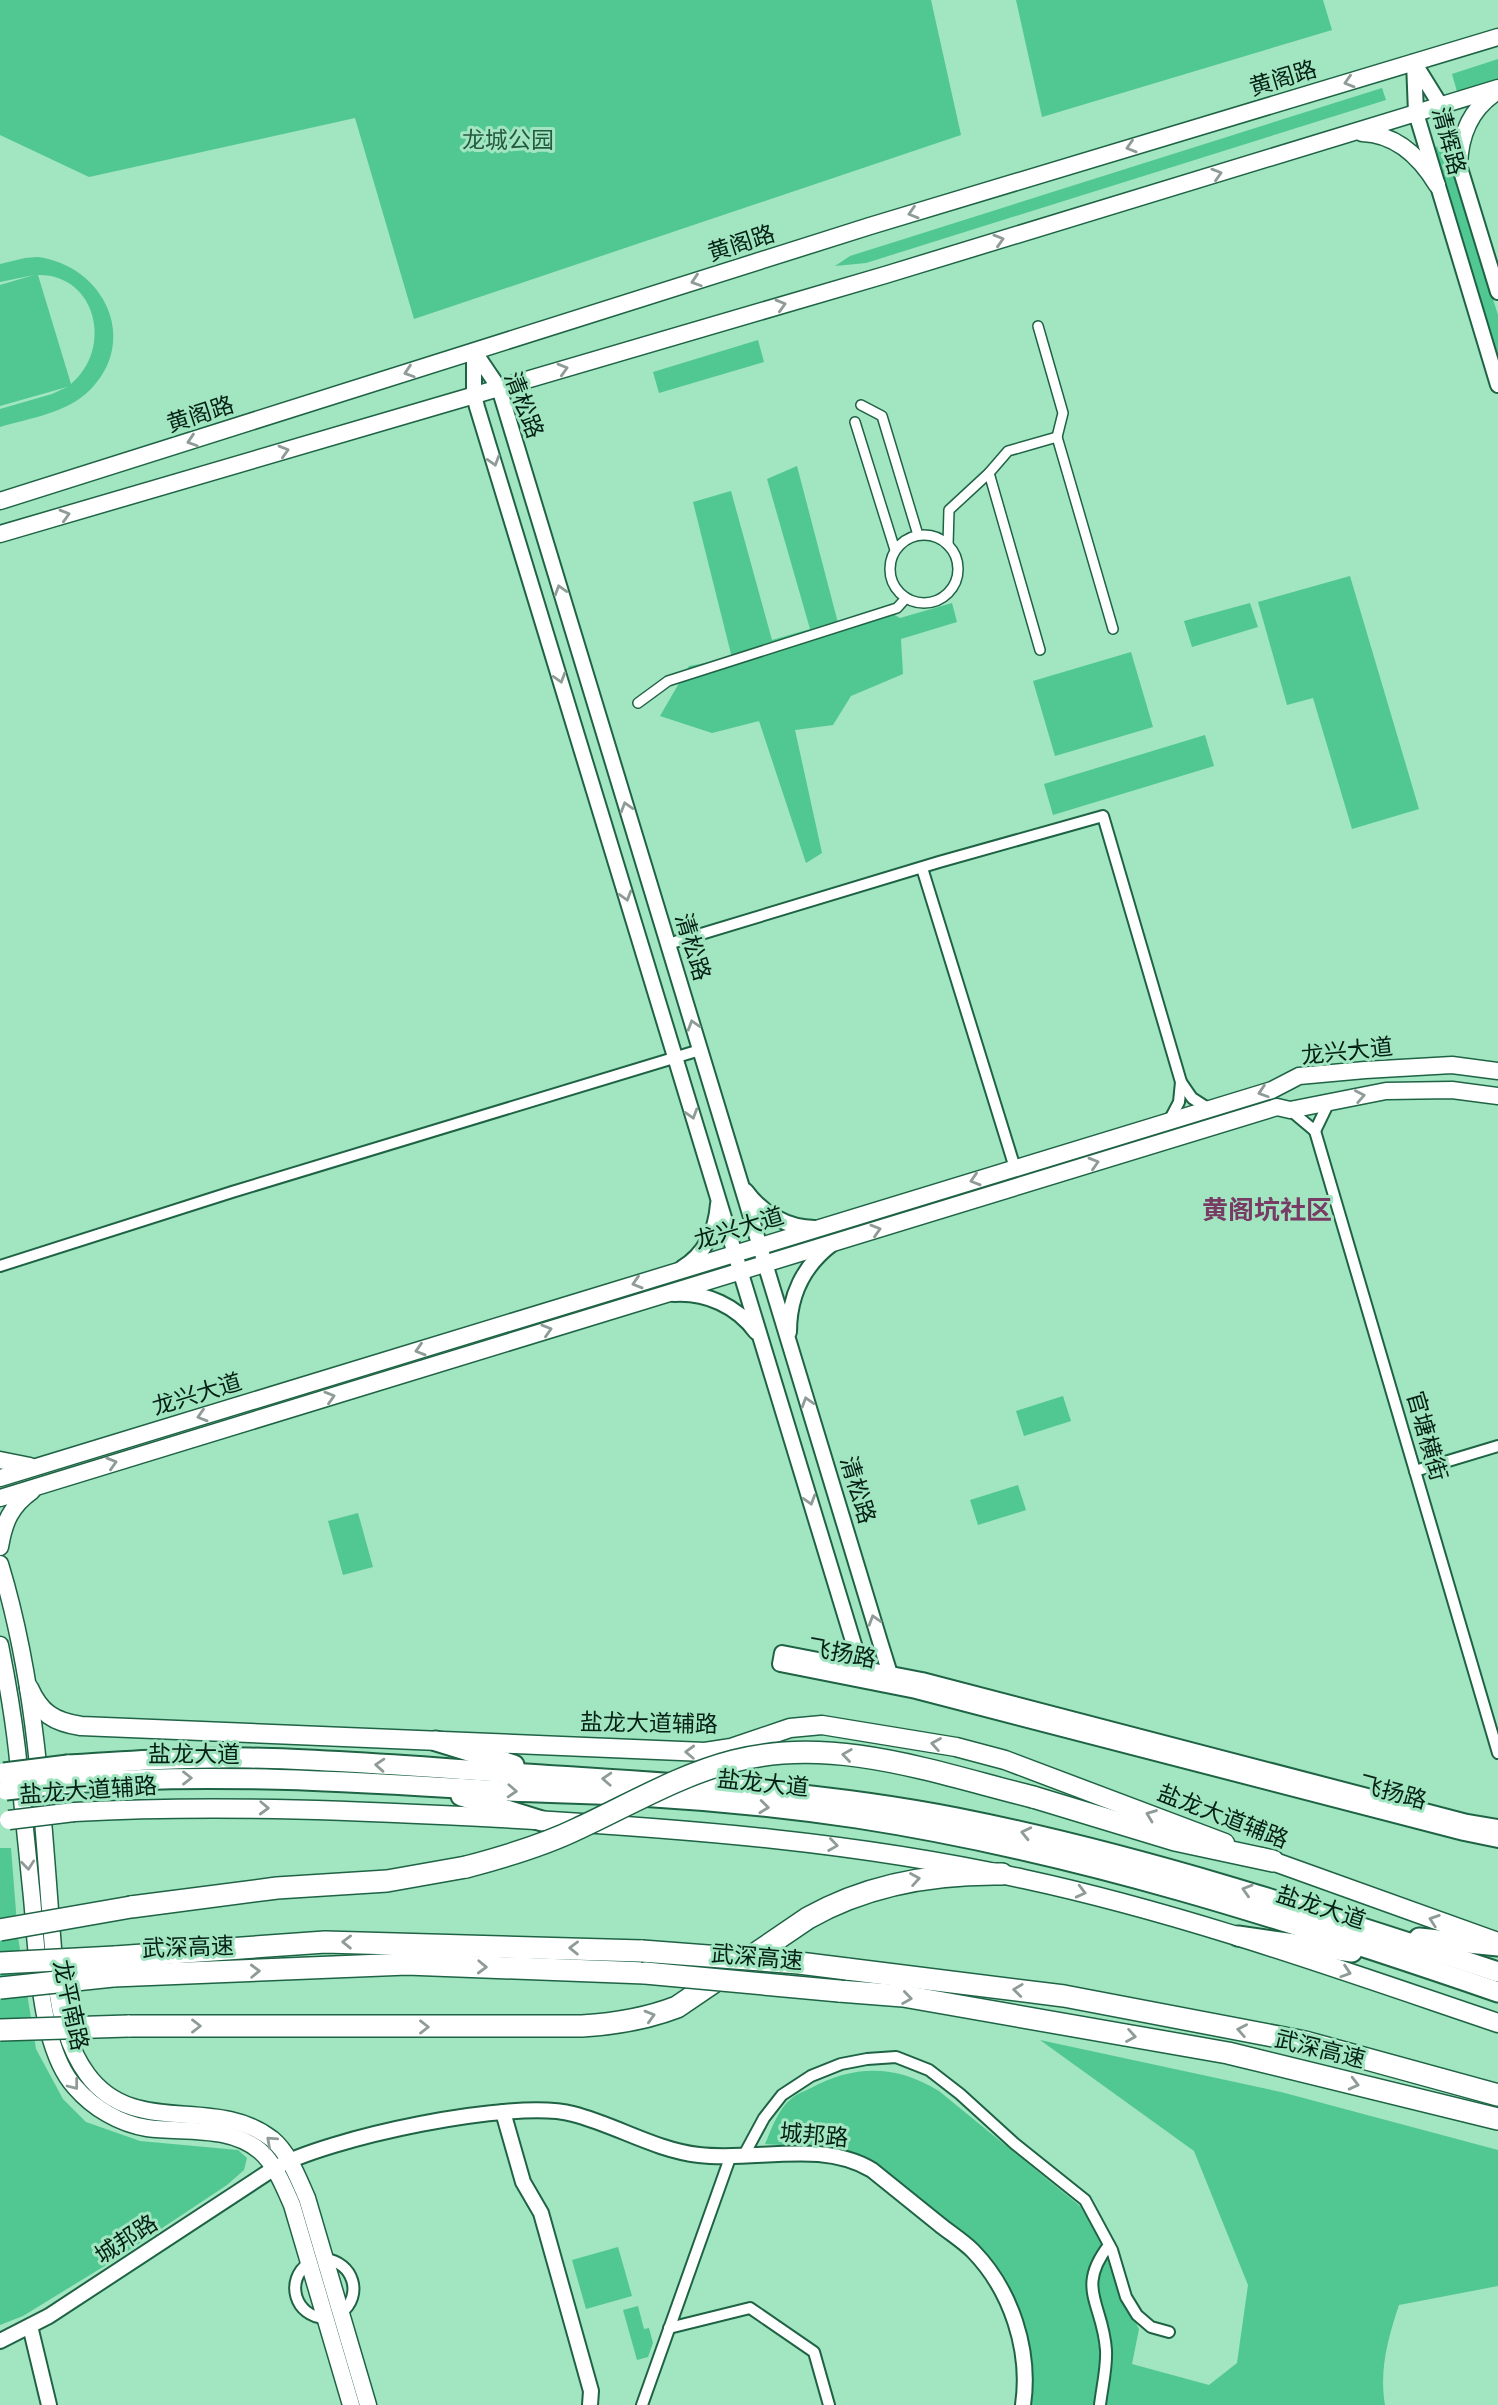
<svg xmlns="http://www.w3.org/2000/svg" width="1498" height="2405" font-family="'DM Sans','Noto Sans SC',sans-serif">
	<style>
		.green { fill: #51c791; fill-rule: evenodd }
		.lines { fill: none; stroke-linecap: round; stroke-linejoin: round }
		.pedestrian-casing { stroke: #1f6345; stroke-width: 12 }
		.minor-casing { stroke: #1f6345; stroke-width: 14 }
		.tertiary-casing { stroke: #1f6345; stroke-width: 18 }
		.secondary-casing { stroke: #1f6345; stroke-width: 19 }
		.primary-casing { stroke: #1f6345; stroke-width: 21 }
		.trunk-casing { stroke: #1f6345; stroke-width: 23 }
		.motorway-casing { stroke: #1f6345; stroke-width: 24 }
		.pedestrian { stroke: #fff; stroke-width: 9 }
		.minor { stroke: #fff; stroke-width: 10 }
		.tertiary { stroke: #fff; stroke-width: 14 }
		.secondary { stroke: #fff; stroke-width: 16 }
		.primary { stroke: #fff; stroke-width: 18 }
		.trunk { stroke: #fff; stroke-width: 19 }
		.motorway { stroke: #fff; stroke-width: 21 }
		.primary-bridge-casing { stroke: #1f6345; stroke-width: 21; stroke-linecap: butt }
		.trunk-bridge-casing { stroke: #1f6345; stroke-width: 23; stroke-linecap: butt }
		.motorway-bridge-casing { stroke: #1f6345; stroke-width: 24; stroke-linecap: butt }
		.primary-bridge { stroke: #fff; stroke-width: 18 }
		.trunk-bridge { stroke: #fff; stroke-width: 19 }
		.motorway-bridge { stroke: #fff; stroke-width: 21 }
		.oneway { stroke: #8e9b96 }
		.labels { text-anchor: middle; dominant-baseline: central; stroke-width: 6; stroke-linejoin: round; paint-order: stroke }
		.street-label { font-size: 23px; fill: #052115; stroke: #a1e5c1 }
		.park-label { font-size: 23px; fill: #255a41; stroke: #a1e5c1 }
		.quarter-label { font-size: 26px; font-weight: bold; fill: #783b64; stroke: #a1e5c1 }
	</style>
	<rect width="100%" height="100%" fill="#a1e5c1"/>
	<g class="green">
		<path d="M0,0H931L961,135L414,319L355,118L89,177L0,135Z"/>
		<path d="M1016,0H1323L1332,30L1042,117Z"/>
		<path d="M1498,59V82L1458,95L1452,74Z"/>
		<path d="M1382,88L1386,100L866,263L835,266L850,256Z"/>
		<path d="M1444,145L1498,315V364L1432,148Z"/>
		<path d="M38,257C104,266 140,340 90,390C67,413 30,418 0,427V409L52,394L67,387L0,406V285L34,275L0,282V264L25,258ZM38,275C96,274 114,348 71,384Z"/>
		<path d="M758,340L764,362L659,393L653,372Z"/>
		<path d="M797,466L838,623L886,610L900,618L952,603L957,622L901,639L903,674L851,696L833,725L795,730L822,853L806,863L759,721L712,733L660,716L689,666L732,658L693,502L731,491L772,640L810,629L767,479Z"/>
		<path d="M1350,576L1419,809L1352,829L1313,698L1287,705L1258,602Z"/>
		<path d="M1250,603L1258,627L1192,647L1184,621Z"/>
		<path d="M1131,652L1153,727L1055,756L1033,681Z"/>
		<path d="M1205,735L1214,766L1053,815L1044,784Z"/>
		<path d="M1063,1396L1071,1421L1024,1436L1016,1411Z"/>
		<path d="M1018,1485L1026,1510L978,1525L970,1500Z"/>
		<path d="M358,1513L373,1567L343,1575L328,1521Z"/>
		<path d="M0,1848H11L18,1937L36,2049L63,2099L86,2122L140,2141L238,2150L247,2158L244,2170L227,2185L111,2262L23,2316L0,2325Z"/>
		<path d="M1040,2040L1281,2092L1498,2150V2286L1399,2305C1388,2338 1379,2370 1385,2405H1029L1014,2300L933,2210L868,2160L824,2148L765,2144C772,2128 778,2109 792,2098C798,2093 805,2091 811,2088C855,2064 897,2065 939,2091L1080,2206L1102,2242L1116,2284L1139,2329L1132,2364L1209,2385L1237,2363L1248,2285L1194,2151Z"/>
		<path d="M618,2247L632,2296L586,2309L572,2260Z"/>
		<path d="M638,2306L644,2329L649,2328L653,2343L648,2357L637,2360L623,2310Z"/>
	</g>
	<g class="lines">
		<g class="pedestrian-casing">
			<g id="pedestrian">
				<path d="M1038,326L1063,413L1057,437"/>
				<path d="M861,405L882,416L918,535"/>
				<path d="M855,422L895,550"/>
				<path d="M989,473L1008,451L1057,437L1113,629"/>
				<circle cx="924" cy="569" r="34"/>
				<path d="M948,545L949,510L989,473L1040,650"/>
				<path d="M638,703L668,681L897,608L906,598"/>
			</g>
		</g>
		<g class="minor-casing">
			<g id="minor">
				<path d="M922,868L1015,1168"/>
				<path d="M668,944L939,862L1103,816L1181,1082L1192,1098L1209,1109"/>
				<path d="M1290,1110L1315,1131L1329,1102"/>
				<path d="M1169,1121L1179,1102L1181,1082"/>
				<path d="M1315,1131L1498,1753"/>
				<path d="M0,1266L232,1192L700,1050"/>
				<path d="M1415,1471L1498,1446"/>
				<path d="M744,2155L764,2118L782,2095L811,2076L841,2064L867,2059L896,2057L929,2070L960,2094L1015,2144L1085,2200L1112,2250L1126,2297L1137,2315L1151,2327L1169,2332"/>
				<path d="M325,2259C353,2262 364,2295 341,2313"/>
				<path d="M309,2263C284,2280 295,2317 325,2318"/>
				<path d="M669,2328L750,2308L814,2352L829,2405"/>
				<path d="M642,2405L731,2155"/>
				<path d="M1100,2405C1102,2387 1107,2368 1106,2350C1103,2303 1075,2289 1109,2245"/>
			</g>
		</g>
		<g class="tertiary-casing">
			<g id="tertiary">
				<path d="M1414,62L1416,113L1498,385"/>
				<path d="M1415,64L1441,106L1498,292"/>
				<path d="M474,351L499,388L881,1645L890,1674L889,1680"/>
				<path d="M474,353V395L477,407L863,1674"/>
				<path d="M746,1191C762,1213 787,1228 815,1228"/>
				<path d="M682,1268C705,1254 716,1230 718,1204"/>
				<path d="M674,1294C706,1292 737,1306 756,1332"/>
				<path d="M789,1332C789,1297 803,1266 832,1244"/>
				<path d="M1498,1827L1467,1822L922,1680L782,1653L780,1664L916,1691L1464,1833L1498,1840"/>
				<path d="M503,2112L523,2182L541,2213L591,2391L590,2405"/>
				<path d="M30,2326L49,2405"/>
				<path d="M0,2341L49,2316L273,2169C326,2138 514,2098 573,2114C616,2125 655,2150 699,2155C756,2162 820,2139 872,2170C894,2188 917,2206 939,2224C950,2233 963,2241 973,2251C1011,2290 1031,2350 1023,2405"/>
			</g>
		</g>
		<g class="secondary-casing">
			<g id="secondary">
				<path d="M1362,133C1396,134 1420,157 1437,185"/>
				<path d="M1459,165C1460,135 1470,110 1495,93"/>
				<path d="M0,501L870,226L1498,37"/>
				<path d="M0,534L885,275L1498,88"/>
				<path d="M0,1460L30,1466"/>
				<path d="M0,1478L1272,1090L1299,1076L1365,1070L1452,1065L1498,1071"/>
				<path d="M0,1498L1277,1107L1290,1110L1386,1091L1452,1090L1498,1096"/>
				<path d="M0,1547C4,1522 11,1506 32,1491"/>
				<path d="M0,1564C18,1623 29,1685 36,1746C42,1801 46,1856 50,1910C55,1964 54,2029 87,2074C134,2139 214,2094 272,2139C289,2153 298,2178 307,2198L368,2405"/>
				<path d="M0,1645C7,1680 13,1715 17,1750C22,1799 27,1849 32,1898C37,1950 39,2048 75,2087C93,2108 120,2124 147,2128C184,2133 229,2125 260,2151C275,2164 284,2187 292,2205L351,2405"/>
			</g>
		</g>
		<g class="primary-casing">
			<g id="primary">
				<path d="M29,1688C40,1713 54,1722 81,1726L705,1752L731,1748L790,1728L822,1725L956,1747L1005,1760L1225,1843"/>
				<path d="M74,1812C222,1804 370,1811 518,1819C688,1829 857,1842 1024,1879C1186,1914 1341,1970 1498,2023"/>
				<path d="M1261,1857L1495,1941"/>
			</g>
		</g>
		<g class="trunk-casing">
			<g id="trunk">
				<path d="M436,1741L514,1765"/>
				<path d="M68,1765C129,1761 190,1757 250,1758C348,1760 445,1769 542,1775C682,1784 820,1791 957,1818C1143,1855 1318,1913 1498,1972"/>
				<path d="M70,1783C209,1773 347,1781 486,1790C542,1793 598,1793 654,1797C722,1801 790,1808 857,1818C1077,1852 1288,1920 1498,1992"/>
				<path d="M461,1796L542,1821"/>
				<path d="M1238,1936L1352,1952"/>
				<path d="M1419,1938L1498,1946"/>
			</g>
		</g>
		<g class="motorway-casing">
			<g id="motorway">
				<path d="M1033,1797L1175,1840L1273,1861"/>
				<path d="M131,1907L277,1888L387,1881L466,1867"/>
				<path d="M115,1957L325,1942L642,1951"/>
				<path d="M847,1969L1064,1996L1305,2042L1498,2095"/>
				<path d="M113,1976L407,1964L645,1973"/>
				<path d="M839,1991L903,1996L1228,2053L1498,2119"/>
				<path d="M128,2026H582C615,2024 646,2019 677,2007L808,1918C868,1884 933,1873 1002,1874"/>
			</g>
		</g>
		<use href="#pedestrian" class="pedestrian"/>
		<use href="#minor" class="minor"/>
		<use href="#tertiary" class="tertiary"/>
		<use href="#secondary" class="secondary"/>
		<use href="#primary" class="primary"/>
		<use href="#trunk" class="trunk"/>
		<use href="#motorway" class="motorway"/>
		<g class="primary-bridge-casing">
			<path id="primary-bridge" d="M9,1820L74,1812"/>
		</g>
		<g class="trunk-bridge-casing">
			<g id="trunk-bridge">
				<path d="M4,1773L68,1765"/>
				<path d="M6,1790L70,1783"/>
			</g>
		</g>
		<g class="motorway-bridge-casing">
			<g id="motorway-bridge">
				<path d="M466,1867C504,1857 542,1846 577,1829C629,1805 679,1775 734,1761C833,1735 936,1773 1033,1797"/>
				<path d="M0,1930L131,1907"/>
				<path d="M642,1951L799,1963L847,1969"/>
				<path d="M0,1963L115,1957"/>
				<path d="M645,1973L839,1991"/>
				<path d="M0,1988L113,1976"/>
				<path d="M0,2030L128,2026"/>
			</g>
		</g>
		<use href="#primary-bridge" class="primary-bridge"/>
		<use href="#trunk-bridge" class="trunk-bridge"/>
		<use href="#motorway-bridge" class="motorway-bridge"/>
	</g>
	<defs><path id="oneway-chevron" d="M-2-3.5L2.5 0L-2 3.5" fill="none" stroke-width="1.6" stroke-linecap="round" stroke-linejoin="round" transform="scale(1.75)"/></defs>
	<g class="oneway">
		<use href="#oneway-chevron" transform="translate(1349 82) rotate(163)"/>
		<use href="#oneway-chevron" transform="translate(1131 147) rotate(163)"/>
		<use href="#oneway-chevron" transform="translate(1217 174) rotate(-17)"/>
		<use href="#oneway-chevron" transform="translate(913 213) rotate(163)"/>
		<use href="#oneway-chevron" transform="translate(999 240) rotate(-17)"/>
		<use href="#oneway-chevron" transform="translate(696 281) rotate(162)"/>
		<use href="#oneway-chevron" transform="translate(781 305) rotate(-16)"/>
		<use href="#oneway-chevron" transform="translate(563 369) rotate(-16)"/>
		<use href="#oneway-chevron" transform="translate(409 372) rotate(162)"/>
		<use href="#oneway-chevron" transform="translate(192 441) rotate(162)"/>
		<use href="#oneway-chevron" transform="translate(284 451) rotate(-16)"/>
		<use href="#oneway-chevron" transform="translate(494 461) rotate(73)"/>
		<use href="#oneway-chevron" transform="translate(65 515) rotate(-16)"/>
		<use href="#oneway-chevron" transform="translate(560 590) rotate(-107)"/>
		<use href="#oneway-chevron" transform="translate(560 678) rotate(73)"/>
		<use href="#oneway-chevron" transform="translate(626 807) rotate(-107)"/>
		<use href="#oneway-chevron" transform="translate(626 896) rotate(73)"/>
		<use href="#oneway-chevron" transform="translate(693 1025) rotate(-107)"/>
		<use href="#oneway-chevron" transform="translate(1263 1092) rotate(162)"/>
		<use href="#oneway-chevron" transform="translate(1360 1096) rotate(-11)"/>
		<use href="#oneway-chevron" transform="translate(692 1114) rotate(73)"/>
		<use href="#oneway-chevron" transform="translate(1094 1163) rotate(-17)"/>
		<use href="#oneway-chevron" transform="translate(975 1180) rotate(163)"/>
		<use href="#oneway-chevron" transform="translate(876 1230) rotate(-17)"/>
		<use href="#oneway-chevron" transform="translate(637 1283) rotate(163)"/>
		<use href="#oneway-chevron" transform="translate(547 1330) rotate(-17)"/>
		<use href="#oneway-chevron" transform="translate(420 1350) rotate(163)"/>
		<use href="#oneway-chevron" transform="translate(330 1397) rotate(-17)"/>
		<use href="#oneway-chevron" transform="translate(807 1402) rotate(-107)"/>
		<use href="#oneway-chevron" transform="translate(202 1416) rotate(163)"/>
		<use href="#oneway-chevron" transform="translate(112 1463) rotate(-17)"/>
		<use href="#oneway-chevron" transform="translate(810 1500) rotate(73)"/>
		<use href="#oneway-chevron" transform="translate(874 1620) rotate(-107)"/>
		<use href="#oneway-chevron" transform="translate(936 1744) rotate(-170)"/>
		<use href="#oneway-chevron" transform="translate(690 1752) rotate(-178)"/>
		<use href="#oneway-chevron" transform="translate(847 1755) rotate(-172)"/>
		<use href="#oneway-chevron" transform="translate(380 1765) rotate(-176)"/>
		<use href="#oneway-chevron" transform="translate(187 1778)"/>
		<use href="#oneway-chevron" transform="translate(607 1779) rotate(-177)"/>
		<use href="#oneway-chevron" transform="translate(512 1791) rotate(3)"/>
		<use href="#oneway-chevron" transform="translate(764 1807) rotate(6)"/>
		<use href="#oneway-chevron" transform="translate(264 1808) rotate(2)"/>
		<use href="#oneway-chevron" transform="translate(1151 1815) rotate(-159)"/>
		<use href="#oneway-chevron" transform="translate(1026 1833) rotate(-167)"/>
		<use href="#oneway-chevron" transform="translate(833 1845) rotate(8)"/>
		<use href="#oneway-chevron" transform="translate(28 1865) rotate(84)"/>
		<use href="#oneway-chevron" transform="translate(915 1879) rotate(-10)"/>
		<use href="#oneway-chevron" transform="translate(1247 1890) rotate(-163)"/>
		<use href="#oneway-chevron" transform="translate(1081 1892) rotate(14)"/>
		<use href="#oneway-chevron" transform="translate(1434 1920) rotate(-161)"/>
		<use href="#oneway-chevron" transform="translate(347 1942) rotate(-179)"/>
		<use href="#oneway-chevron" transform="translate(574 1948) rotate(-179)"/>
		<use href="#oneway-chevron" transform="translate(482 1967) rotate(2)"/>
		<use href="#oneway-chevron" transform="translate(255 1971) rotate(-2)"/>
		<use href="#oneway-chevron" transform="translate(1346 1972) rotate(18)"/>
		<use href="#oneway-chevron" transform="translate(1018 1990) rotate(-173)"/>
		<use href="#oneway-chevron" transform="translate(907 1998) rotate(8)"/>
		<use href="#oneway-chevron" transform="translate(650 2016) rotate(-16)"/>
		<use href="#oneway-chevron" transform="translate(196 2026)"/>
		<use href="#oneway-chevron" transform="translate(424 2027)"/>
		<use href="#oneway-chevron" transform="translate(1242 2030) rotate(-169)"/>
		<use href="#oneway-chevron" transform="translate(1131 2036) rotate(10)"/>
		<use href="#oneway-chevron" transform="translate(1354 2084) rotate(14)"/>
		<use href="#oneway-chevron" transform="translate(74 2085) rotate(52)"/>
		<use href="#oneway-chevron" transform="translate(271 2141) rotate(-138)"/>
	</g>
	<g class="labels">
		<g class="street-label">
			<text transform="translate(1283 78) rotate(-17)">黄阁路</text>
			<text transform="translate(1449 141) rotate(75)">清辉路</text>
			<text transform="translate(741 243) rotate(-18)">黄阁路</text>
			<text transform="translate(524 405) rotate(69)">清松路</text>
			<text transform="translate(200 414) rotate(-18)">黄阁路</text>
			<text transform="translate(693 947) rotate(73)">清松路</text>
			<text transform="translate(1347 1051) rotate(-6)">龙兴大道</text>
			<text transform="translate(739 1228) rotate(-17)">龙兴大道</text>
			<text transform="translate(197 1394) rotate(-17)">龙兴大道</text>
			<text transform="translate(1427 1436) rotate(74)">官塘横街</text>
			<text transform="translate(858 1490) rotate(73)">清松路</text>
			<text transform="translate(842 1653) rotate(11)">飞扬路</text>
			<text transform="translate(649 1723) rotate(1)">盐龙大道辅路</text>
			<text x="194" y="1754">盐龙大道</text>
			<text transform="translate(763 1783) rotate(6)">盐龙大道</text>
			<text transform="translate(88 1790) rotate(-4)">盐龙大道辅路</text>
			<text transform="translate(1393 1792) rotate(15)">飞扬路</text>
			<text transform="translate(1223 1816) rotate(21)">盐龙大道辅路</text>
			<text transform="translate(1321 1907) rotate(18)">盐龙大道</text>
			<text transform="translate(188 1947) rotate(-2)">武深高速</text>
			<text transform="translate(757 1957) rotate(5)">武深高速</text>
			<text transform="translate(71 2005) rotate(78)">龙平南路</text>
			<text transform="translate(1320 2049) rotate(14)">武深高速</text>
			<text transform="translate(814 2135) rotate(5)">城邦路</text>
			<text transform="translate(126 2239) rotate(-33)">城邦路</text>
		</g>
		<g class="park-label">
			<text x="508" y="140">龙城公园</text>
		</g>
		<g class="quarter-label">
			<text x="1267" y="1210">黄阁坑社区</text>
		</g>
	</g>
</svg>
